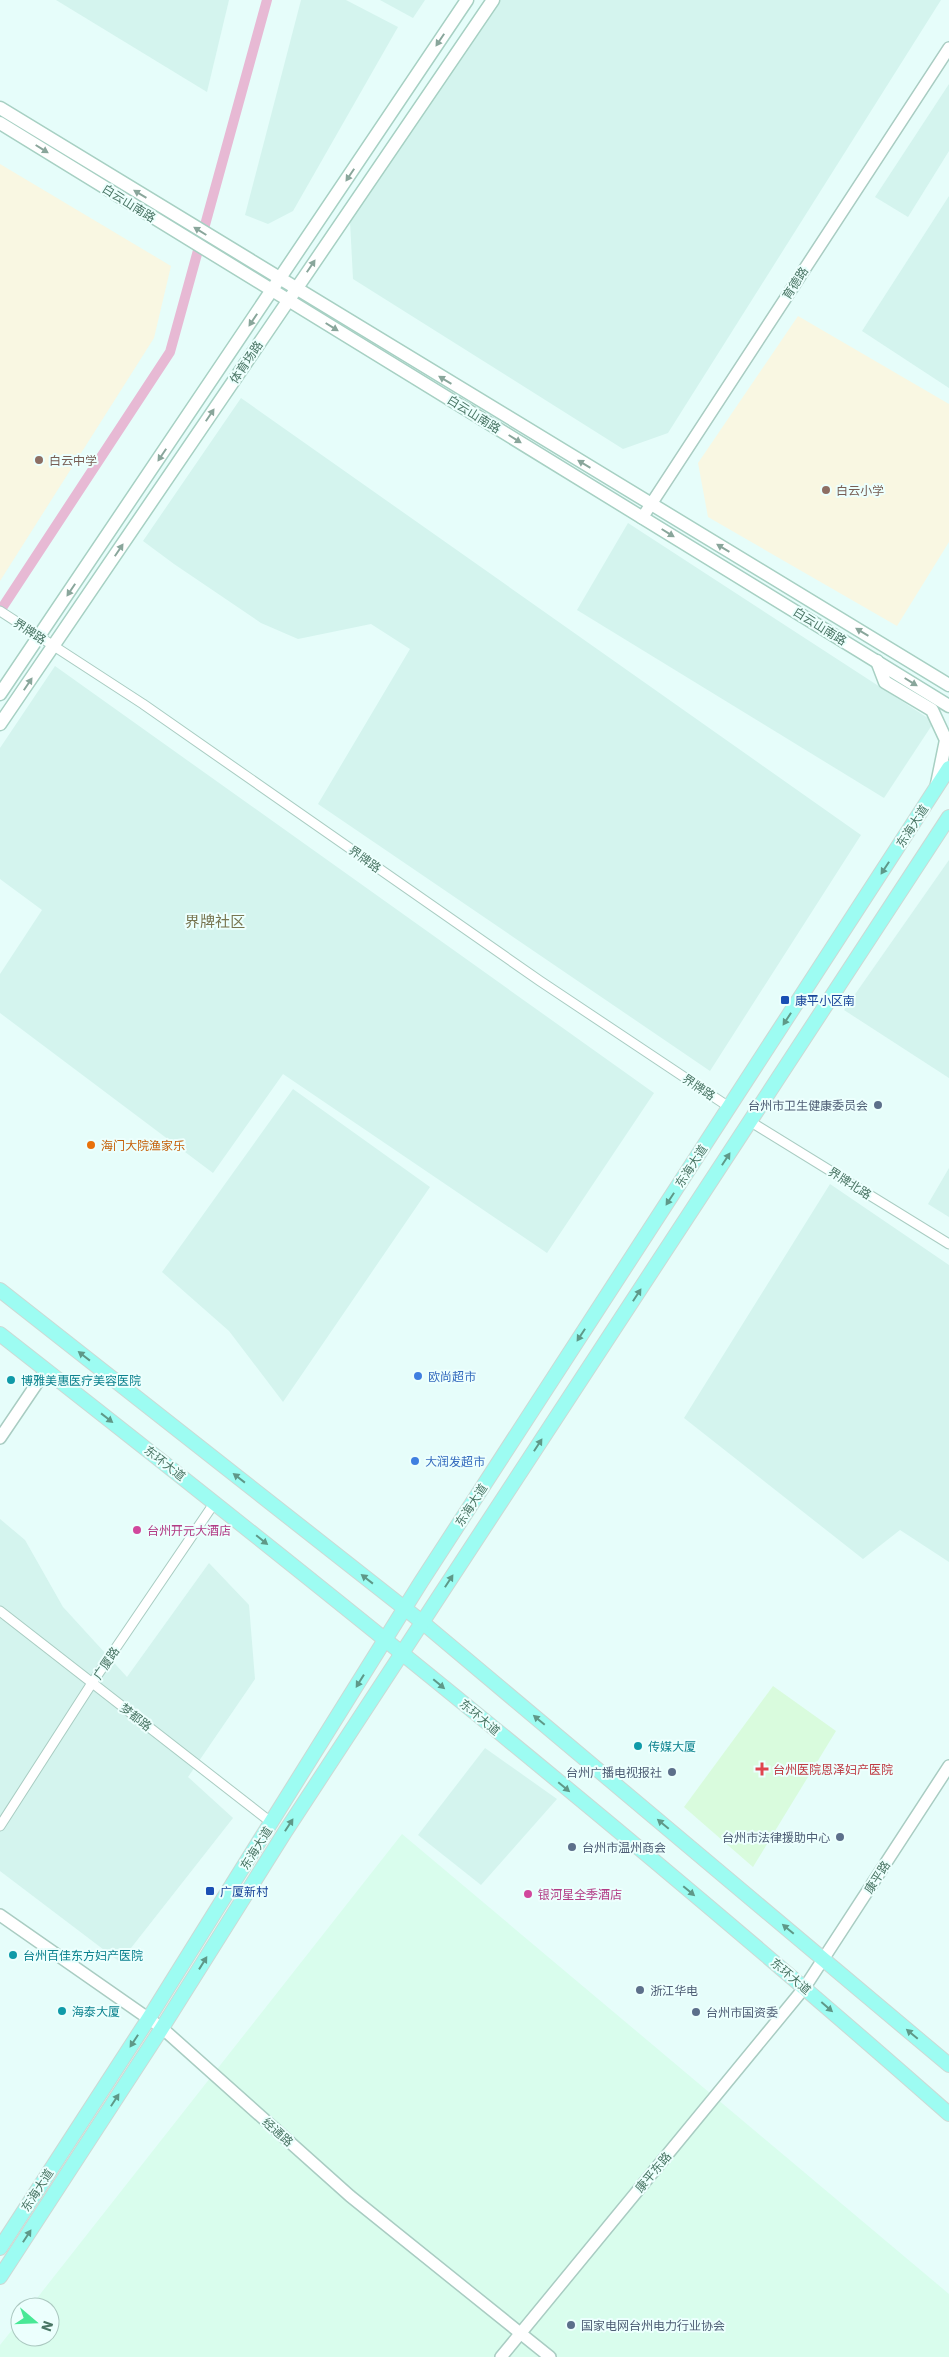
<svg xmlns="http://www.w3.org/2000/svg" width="949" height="2357" font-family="'IBM Plex Sans','Noto Sans SC',sans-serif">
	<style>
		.residential { fill: #d4f4ee }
		.commercial { fill: #d9fded }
		.education { fill: #f9f7e2 }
		.medical { fill: #d9fbdd }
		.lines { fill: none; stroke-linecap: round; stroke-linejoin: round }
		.canal { stroke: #e7b9d4; stroke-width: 10 }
		.minor-casing { stroke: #a9ccc2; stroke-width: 11 }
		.tertiary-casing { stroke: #a9ccc2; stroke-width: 14 }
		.secondary-casing { stroke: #a7d0c3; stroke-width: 15 }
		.primary-casing { stroke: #ccd9d4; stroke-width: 16 }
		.minor { stroke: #fff; stroke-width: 9 }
		.tertiary { stroke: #fff; stroke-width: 11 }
		.secondary { stroke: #fff; stroke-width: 12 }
		.primary { stroke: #9dfcf2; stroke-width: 14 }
		.oneway { fill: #89a69b }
		.oneway2 { fill: #5f9888 }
		.education-dot { fill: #8d6e63; stroke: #ecfffd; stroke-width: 2 }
		.transit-dot { fill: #1a4fb4; stroke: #ecfffd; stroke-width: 2 }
		.service-dot { fill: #5c6f8a; stroke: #ecfffd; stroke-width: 2 }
		.food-dot { fill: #e8710a; stroke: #ecfffd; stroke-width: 2 }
		.shop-dot { fill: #3f7fe0; stroke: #ecfffd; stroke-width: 2 }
		.culture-dot { fill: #0f9aa8; stroke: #ecfffd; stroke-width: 2 }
		.hotel-dot { fill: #d1479c; stroke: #ecfffd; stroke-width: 2 }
		.health-dot { fill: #e0444e; stroke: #ecfffd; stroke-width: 2 }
		.labels { text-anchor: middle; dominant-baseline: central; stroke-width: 4; stroke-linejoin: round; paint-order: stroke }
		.street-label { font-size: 12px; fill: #4a7665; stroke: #ecfffd }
		.education-label { font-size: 12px; fill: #785e54; stroke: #ecfffd; text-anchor: start }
		.transit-label { font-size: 12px; fill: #164399; stroke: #ecfffd; text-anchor: start }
		.service-label { font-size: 12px; fill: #4e5e75; stroke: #ecfffd; text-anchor: start }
		.food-label { font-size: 12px; fill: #c56008; stroke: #ecfffd; text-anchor: start }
		.shop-label { font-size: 12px; fill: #366cbe; stroke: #ecfffd; text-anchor: start }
		.culture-label { font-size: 12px; fill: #0d838f; stroke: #ecfffd; text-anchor: start }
		.hotel-label { font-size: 12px; fill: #b23c85; stroke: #ecfffd; text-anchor: start }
		.health-label { font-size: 12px; fill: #be3a42; stroke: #ecfffd; text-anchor: start }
		.quarter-label { font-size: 15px; fill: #787550; stroke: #ecfffd }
	</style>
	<rect width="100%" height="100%" fill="#e6fdfa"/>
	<g class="residential">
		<path d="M56,0H229L207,92Z"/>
		<path d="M301,0H346L398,27L293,211L268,224L245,215Z"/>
		<path d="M380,0H425L413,18Z"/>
		<path d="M499,0H941L668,433L623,449L353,279L350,221Z"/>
		<path d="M949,84V151L908,217L875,197Z"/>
		<path d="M949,196V388L862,331Z"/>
		<path d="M241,398L861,835L710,1071L318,804L410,649L371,624L298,639L261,623L174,564L143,541Z"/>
		<path d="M628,523L934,722L884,798L577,610Z"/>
		<path d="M55,666L654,1093L547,1253L283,1074L213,1173L0,1013V974L42,910L0,879V748Z"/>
		<path d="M949,860V1078L844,1010Z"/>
		<path d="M293,1089L430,1187L283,1402L229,1331L162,1272Z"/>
		<path d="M949,1168V1217L928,1204Z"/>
		<path d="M830,1184L949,1265V1562L900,1530L863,1559L684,1418Z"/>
		<path d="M0,1519L25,1540L63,1607L127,1677L209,1563L249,1605L255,1679L188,1777L233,1818L120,1962L0,1871Z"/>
		<path d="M485,1748L557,1799L481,1885L418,1835Z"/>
	</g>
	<path class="commercial" d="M402,1834L949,2294V2357H0V2345L20,2320V2337H50V2307H30Z"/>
	<g class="education">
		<path d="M0,164L171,266L154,338L0,581Z"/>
		<path d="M798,316L949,404V542L897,626L708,517L698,463Z"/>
	</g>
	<path class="medical" d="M773,1686L836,1731L753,1867L684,1807Z"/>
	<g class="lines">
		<path class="canal" d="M0,611L170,352L267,0"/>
		<g class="minor-casing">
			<g id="minor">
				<path d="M0,611L143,704L540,981L729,1107"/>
				<path d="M751,1122L949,1244"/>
				<path d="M0,1611L272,1823"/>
				<path d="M0,1826L92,1683L215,1502"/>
			</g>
		</g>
		<g class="tertiary-casing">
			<g id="tertiary">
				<path d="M642,518L949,48"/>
				<path d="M0,1438L46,1370"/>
				<path d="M0,1915L162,2028L350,2196L550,2357"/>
				<path d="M501,2357L805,1987L949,1766"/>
			</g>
		</g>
		<g class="secondary-casing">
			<g id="secondary">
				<path d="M0,108L949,685"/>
				<path d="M0,123L949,706"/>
				<path d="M877,661L885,682L932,710L946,740L937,784"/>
				<path d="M0,694L467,0"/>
				<path d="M0,724L493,0"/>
			</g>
		</g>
		<g class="primary-casing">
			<g id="primary">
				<path d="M0,1290L422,1622L949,2065"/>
				<path d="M0,1334C322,1586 642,1843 949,2114"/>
				<path d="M0,2248L149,2018L421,1582L949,768"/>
				<path d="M0,2277L162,2028L285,1832L949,817"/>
			</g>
		</g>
		<use href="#minor" class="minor"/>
		<use href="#tertiary" class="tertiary"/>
		<use href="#secondary" class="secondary"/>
		<use href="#primary" class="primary"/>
	</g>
	<defs><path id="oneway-solid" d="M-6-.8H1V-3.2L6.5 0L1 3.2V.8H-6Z" transform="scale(1.25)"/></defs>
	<g class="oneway">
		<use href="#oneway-solid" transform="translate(440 40) rotate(124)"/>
		<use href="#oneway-solid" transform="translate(42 149) rotate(32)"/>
		<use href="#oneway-solid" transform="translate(350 175) rotate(124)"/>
		<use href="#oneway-solid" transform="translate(140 194) rotate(-149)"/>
		<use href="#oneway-solid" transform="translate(200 231) rotate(-148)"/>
		<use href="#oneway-solid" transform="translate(311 266) rotate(-56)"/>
		<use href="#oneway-solid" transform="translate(253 320) rotate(124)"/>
		<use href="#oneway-solid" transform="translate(332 327) rotate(32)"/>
		<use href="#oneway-solid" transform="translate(445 380) rotate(-149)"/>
		<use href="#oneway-solid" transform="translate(210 415) rotate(-56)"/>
		<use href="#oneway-solid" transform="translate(515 439) rotate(32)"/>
		<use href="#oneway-solid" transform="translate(162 455) rotate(124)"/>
		<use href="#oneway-solid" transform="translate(584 464) rotate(-149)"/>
		<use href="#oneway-solid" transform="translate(668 533) rotate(32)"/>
		<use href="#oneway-solid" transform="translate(723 548) rotate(-149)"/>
		<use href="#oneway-solid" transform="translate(119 550) rotate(-56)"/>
		<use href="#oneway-solid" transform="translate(71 590) rotate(124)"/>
		<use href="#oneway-solid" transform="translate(862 632) rotate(-149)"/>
		<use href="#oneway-solid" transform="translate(911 682) rotate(32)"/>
		<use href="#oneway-solid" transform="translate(28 684) rotate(-56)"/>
	</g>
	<g class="oneway2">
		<use href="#oneway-solid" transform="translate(885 868) rotate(123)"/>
		<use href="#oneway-solid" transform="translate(787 1019) rotate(123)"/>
		<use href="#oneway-solid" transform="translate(726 1159) rotate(-57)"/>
		<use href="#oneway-solid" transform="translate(670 1199) rotate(123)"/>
		<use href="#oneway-solid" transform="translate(637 1295) rotate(-57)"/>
		<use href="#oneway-solid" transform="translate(581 1335) rotate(123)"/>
		<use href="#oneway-solid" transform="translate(84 1356) rotate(-142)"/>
		<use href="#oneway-solid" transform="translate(107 1418) rotate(38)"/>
		<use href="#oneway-solid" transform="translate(538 1445) rotate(-57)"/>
		<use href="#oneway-solid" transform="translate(239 1478) rotate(-142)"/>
		<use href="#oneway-solid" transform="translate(262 1540) rotate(39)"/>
		<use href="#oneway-solid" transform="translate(367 1579) rotate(-142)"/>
		<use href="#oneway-solid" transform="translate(449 1581) rotate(-57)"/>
		<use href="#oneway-solid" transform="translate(360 1681) rotate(122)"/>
		<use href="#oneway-solid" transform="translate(439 1684) rotate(40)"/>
		<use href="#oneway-solid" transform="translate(539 1720) rotate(-140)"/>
		<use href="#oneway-solid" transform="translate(564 1787) rotate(40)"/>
		<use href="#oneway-solid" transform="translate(663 1824) rotate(-140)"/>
		<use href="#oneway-solid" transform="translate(289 1825) rotate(-57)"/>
		<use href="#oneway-solid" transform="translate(689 1891) rotate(40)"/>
		<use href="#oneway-solid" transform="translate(788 1929) rotate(-140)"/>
		<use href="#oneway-solid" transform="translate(203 1963) rotate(-58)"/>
		<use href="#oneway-solid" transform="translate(827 2007) rotate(41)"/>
		<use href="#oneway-solid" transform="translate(912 2034) rotate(-140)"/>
		<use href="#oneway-solid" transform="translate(134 2041) rotate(123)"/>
		<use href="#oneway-solid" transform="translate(115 2100) rotate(-57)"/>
		<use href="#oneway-solid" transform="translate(27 2236) rotate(-57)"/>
	</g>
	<g class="education-dot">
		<circle cx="39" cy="460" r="5"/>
		<circle cx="826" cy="490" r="5"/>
	</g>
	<g class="transit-dot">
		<rect x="780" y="995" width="10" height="10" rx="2.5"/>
		<rect x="205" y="1886" width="10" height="10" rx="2.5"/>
	</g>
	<g class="service-dot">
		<circle cx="878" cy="1105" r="5"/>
		<circle cx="672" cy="1772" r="5"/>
		<circle cx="840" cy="1837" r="5"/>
		<circle cx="572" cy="1847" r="5"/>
		<circle cx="640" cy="1990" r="5"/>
		<circle cx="696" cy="2012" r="5"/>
		<circle cx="571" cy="2325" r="5"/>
	</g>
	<circle class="food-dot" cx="91" cy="1145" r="5"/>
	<g class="shop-dot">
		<circle cx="418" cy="1376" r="5"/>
		<circle cx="415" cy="1461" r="5"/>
	</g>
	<g class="culture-dot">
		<circle cx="11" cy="1380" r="5"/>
		<circle cx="638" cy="1746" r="5"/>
		<circle cx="13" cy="1955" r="5"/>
		<circle cx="62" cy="2011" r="5"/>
	</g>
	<g class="hotel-dot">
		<circle cx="137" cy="1530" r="5"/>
		<circle cx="528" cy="1894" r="5"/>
	</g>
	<path class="health-dot" d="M759.5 1761.5h5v5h5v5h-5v5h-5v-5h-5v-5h5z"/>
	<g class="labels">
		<g class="street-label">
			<text transform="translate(129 203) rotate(32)">白云山南路</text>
			<text transform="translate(795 283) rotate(-57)">育德路</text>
			<text transform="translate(246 362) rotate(-56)">体育场路</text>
			<text transform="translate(474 414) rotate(32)">白云山南路</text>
			<text transform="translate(820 626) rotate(32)">白云山南路</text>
			<text transform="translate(30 631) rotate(33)">界牌路</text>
			<text transform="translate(912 826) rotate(-57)">东海大道</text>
			<text transform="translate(365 859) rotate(35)">界牌路</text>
			<text transform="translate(699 1087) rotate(34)">界牌路</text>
			<text transform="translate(691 1166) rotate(-57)">东海大道</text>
			<text transform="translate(850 1183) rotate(32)">界牌北路</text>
			<text transform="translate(165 1463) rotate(38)">东环大道</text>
			<text transform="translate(471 1505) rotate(-57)">东海大道</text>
			<text transform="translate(106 1663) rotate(-56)">广厦路</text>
			<text transform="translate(136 1717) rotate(38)">梦都路</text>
			<text transform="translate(480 1717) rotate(40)">东环大道</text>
			<text transform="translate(256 1848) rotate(-58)">东海大道</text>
			<text transform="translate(877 1877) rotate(-57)">康平路</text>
			<text transform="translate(791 1976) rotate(40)">东环大道</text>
			<text transform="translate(278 2132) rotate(42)">经通路</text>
			<text transform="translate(653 2172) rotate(-50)">康平东路</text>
			<text transform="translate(37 2190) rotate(-57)">东海大道</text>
		</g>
		<g class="education-label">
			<text x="49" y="460">白云中学</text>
			<text x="836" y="490">白云小学</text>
		</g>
		<g class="transit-label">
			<text x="795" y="1000">康平小区南</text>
			<text x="220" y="1891">广厦新村</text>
		</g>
		<g class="service-label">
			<text x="868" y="1105" text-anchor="end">台州市卫生健康委员会</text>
			<text x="662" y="1772" text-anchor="end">台州广播电视报社</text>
			<text x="830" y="1837" text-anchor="end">台州市法律援助中心</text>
			<text x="582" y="1847">台州市温州商会</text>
			<text x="650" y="1990">浙江华电</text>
			<text x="706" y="2012">台州市国资委</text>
			<text x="581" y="2325">国家电网台州电力行业协会</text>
		</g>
		<g class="food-label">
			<text x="101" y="1145">海门大院渔家乐</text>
		</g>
		<g class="shop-label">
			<text x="428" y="1376">欧尚超市</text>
			<text x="425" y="1461">大润发超市</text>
		</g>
		<g class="culture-label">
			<text x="21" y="1380">博雅美惠医疗美容医院</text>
			<text x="648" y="1746">传媒大厦</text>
			<text x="23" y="1955">台州百佳东方妇产医院</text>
			<text x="72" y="2011">海泰大厦</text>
		</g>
		<g class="hotel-label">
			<text x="147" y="1530">台州开元大酒店</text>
			<text x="538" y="1894">银河星全季酒店</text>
		</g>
		<g class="health-label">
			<text x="773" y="1769">台州医院恩泽妇产医院</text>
		</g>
		<g class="quarter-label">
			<text x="215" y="921">界牌社区</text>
		</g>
	</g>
	<g transform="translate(35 2322) rotate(109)"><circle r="24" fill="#ecfffd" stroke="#abc8c0"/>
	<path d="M0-4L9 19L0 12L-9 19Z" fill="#49e896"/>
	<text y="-8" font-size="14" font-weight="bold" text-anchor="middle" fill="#4a7665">N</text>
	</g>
</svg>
